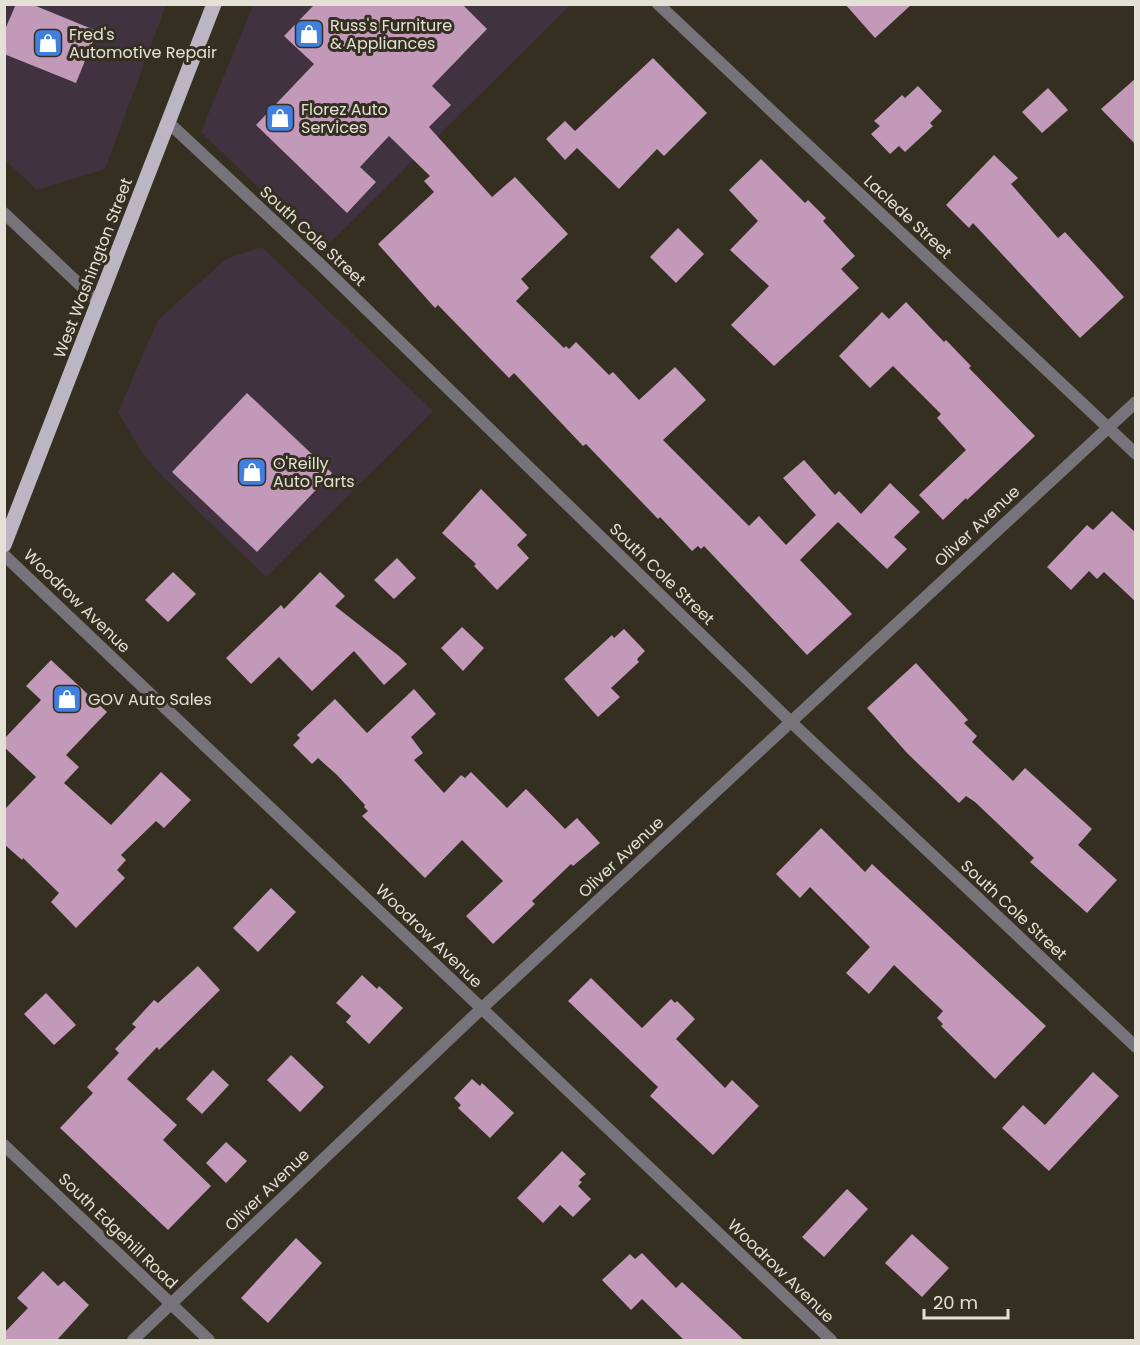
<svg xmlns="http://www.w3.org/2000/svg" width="1140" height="1345" font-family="Poppins,sans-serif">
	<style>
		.commercial { fill: #40323f }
		.building { fill: #c299b9 }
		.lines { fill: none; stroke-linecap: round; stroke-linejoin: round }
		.minor { stroke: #76737a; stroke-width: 12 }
		.primary { stroke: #bcb5c4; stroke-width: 15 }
		.labels { text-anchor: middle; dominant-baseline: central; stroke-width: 6; stroke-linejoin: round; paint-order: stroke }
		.poi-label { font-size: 16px; fill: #e3e0d6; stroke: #352f21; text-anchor: start }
		.street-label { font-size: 16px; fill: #e3e0d6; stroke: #352f21 }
	</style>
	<rect width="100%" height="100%" fill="#352f21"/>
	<g class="commercial">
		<path d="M4,5H166L105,169L37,190L5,160Z"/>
		<path d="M253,5H570L323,250L201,132Z"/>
		<path d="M262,247L433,411L266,577L164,478L143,454L118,412L158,320L226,259Z"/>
	</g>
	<g class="building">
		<path d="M16,4H31L97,31L76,83L4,54V32Z"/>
		<path d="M315,4H462L487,29L432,86L451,105L429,127L492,197L515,177L568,234L521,279L529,288L516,301L564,348L566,346L569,349L576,342L609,375L613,372L639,400L675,367L706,400L663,440L749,526L759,516L786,545L816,515L783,478L804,460L835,495L839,491L861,514L890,483L920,512L894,537L907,549L887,569L838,522L800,560L852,614L807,655L704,546L701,549L698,546L692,551L660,517L658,519L586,444L583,446L514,373L509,378L438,305L435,308L378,244L434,192L424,181L430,176L389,136L360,167L376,182L347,213L256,125L314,64L284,36Z"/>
		<path d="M845,4H912L875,38Z"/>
		<path d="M653,58L707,113L664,156L657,149L619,189L577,148L565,160L546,139L565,121L575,131Z"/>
		<path d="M1136,78V145L1101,109Z"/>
		<path d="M918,86L942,111L930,123L933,126L905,152L899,146L890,154L871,134L880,126L874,121L902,95L905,98Z"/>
		<path d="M1048,88L1068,110L1042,133L1022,112Z"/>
		<path d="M994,155L1018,178L1011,184L1058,238L1065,232L1124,297L1080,338L973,223L969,228L946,205Z"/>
		<path d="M761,159L805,203L808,200L826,218L823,221L855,256L841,269L859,288L774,366L731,325L769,286L730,250L758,221L729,190Z"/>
		<path d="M678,228L704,254L676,283L650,257Z"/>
		<path d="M906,302L944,342L946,340L971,366L969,368L1035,436L967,500L966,498L943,520L919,495L966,450L937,418L941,414L893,366L870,388L839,356L882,312L889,319Z"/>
		<path d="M247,393L332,473L257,552L172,472Z"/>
		<path d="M481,489L527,535L517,545L529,558L497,590L474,566L476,564L442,533Z"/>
		<path d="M1112,511L1136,533V602L1104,572L1097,579L1089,571L1071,590L1047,567L1087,525L1093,530Z"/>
		<path d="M397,558L416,578L394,599L374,580Z"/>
		<path d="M173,572L196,594L168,622L145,600Z"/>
		<path d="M320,572L345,596L335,606L399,656L407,664L384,685L354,651L312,691L279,657L251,684L226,658L281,605L284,609Z"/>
		<path d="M462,627L484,648L463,671L441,648Z"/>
		<path d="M624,629L645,651L637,659L639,662L611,688L620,697L598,717L564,679L612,635L614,638Z"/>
		<path d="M51,660L107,712L66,755L79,767L64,783L111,825L161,772L191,800L164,828L156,821L121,855L126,860L117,870L125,878L76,928L51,902L59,893L23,858L22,860L4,844V810L36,777L4,747V739L41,700L26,686Z"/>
		<path d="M916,663L968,720L964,723L977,736L972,742L1013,781L1025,768L1092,829L1078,845L1117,880L1087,913L1030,862L1034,858L975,802L966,796L959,803L908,754L867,708Z"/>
		<path d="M414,689L436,714L411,737L423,753L414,760L444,793L461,775L465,778L471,772L507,808L526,789L565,829L577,818L600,843L573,866L571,864L532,901L535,904L493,944L466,916L503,881L462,840L425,878L362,816L368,811L364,807L365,805L337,775L318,758L312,764L293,745L300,738L297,735L335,699L367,733Z"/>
		<path d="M821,828L865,872L872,864L1046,1026L995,1079L941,1026L943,1024L937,1018L943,1011L894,965L869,994L846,973L870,947L810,887L800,898L776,874Z"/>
		<path d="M271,888L296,912L258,952L233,928Z"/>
		<path d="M198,966L220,990L159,1050L157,1047L127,1079L177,1125L163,1140L211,1186L168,1230L60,1128L93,1093L87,1087L119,1053L115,1049L136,1027L132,1024L154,1000L158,1003Z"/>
		<path d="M362,975L377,989L379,986L403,1008L369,1044L346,1022L351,1016L336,1003Z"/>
		<path d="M591,978L642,1028L671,999L675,1003L677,1001L695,1019L676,1039L725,1088L732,1080L759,1106L713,1155L650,1096L658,1087L568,1001Z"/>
		<path d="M46,993L76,1025L54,1045L24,1014Z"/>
		<path d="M291,1055L324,1087L300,1112L267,1080Z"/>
		<path d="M213,1070L229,1085L202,1114L186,1099Z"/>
		<path d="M1093,1072L1119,1096L1049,1171L1002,1128L1023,1105L1045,1125Z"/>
		<path d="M472,1079L480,1086L482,1083L514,1113L490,1138L458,1108L461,1105L454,1098Z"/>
		<path d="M226,1142L247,1161L226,1183L206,1163Z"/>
		<path d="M562,1151L586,1174L579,1180L582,1182L578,1186L591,1199L573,1217L560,1205L543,1223L517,1198Z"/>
		<path d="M847,1189L868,1209L824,1257L802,1237Z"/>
		<path d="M912,1234L949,1268L922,1297L885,1263Z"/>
		<path d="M296,1238L322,1263L268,1323L241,1298Z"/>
		<path d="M642,1253L676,1288L682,1282L745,1341H685L642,1299L631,1310L602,1280L630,1254L635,1259Z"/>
		<path d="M43,1271L58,1286L64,1281L89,1305L56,1341H4V1333L28,1308L17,1298Z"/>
	</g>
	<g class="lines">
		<g class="minor">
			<path d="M658,4L1136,454"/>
			<path d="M169,123L320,264L791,722L1136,1047"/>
			<path d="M4,213L99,303"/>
			<path d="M4,555L831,1340"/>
			<path d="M4,1145L209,1340"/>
			<path d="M133,1340L481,1009L1136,402"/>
		</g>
		<path class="primary" d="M4,545L214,4"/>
	</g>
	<defs>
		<g id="shop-square" transform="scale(1.5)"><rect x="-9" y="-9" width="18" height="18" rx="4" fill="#3f7fe0" stroke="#352f21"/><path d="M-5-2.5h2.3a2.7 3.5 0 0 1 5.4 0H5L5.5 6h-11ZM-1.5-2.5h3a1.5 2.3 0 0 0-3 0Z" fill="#fff"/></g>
	</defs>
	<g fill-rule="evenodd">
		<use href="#shop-square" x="309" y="34"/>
		<use href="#shop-square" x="48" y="43"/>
		<use href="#shop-square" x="280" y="118"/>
		<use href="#shop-square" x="252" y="472"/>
		<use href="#shop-square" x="67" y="699"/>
	</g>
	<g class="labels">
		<g class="poi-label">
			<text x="330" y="25">Russ's Furniture<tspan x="330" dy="18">&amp; Appliances</tspan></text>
			<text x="69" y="34">Fred's<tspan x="69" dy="18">Automotive Repair</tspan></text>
			<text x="301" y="109">Florez Auto<tspan x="301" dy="18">Services</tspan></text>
			<text x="273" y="463">O'Reilly<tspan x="273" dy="18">Auto Parts</tspan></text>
			<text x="88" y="699">GOV Auto Sales</text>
		</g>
		<g class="street-label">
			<text transform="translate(908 217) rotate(43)">Laclede Street</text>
			<text transform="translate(313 236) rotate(43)">South Cole Street</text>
			<text transform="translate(93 268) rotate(-69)">West Washington Street</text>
			<text transform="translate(977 526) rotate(-43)">Oliver Avenue</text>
			<text transform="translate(662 574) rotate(44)">South Cole Street</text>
			<text transform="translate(77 601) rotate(44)">Woodrow Avenue</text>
			<text transform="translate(621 857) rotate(-43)">Oliver Avenue</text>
			<text transform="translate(1014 910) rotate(43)">South Cole Street</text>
			<text transform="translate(429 936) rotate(44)">Woodrow Avenue</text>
			<text transform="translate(267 1190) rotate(-44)">Oliver Avenue</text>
			<text transform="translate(118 1231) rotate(44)">South Edgehill Road</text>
			<text transform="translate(781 1271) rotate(44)">Woodrow Avenue</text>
		</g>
	</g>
	<rect width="1140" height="1345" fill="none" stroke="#e3e0d6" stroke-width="12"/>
	<path d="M924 1309v9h84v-9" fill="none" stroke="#e3e0d6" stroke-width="3"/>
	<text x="933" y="1309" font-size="18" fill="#e3e0d6" stroke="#352f21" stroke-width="4.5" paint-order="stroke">20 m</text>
</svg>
